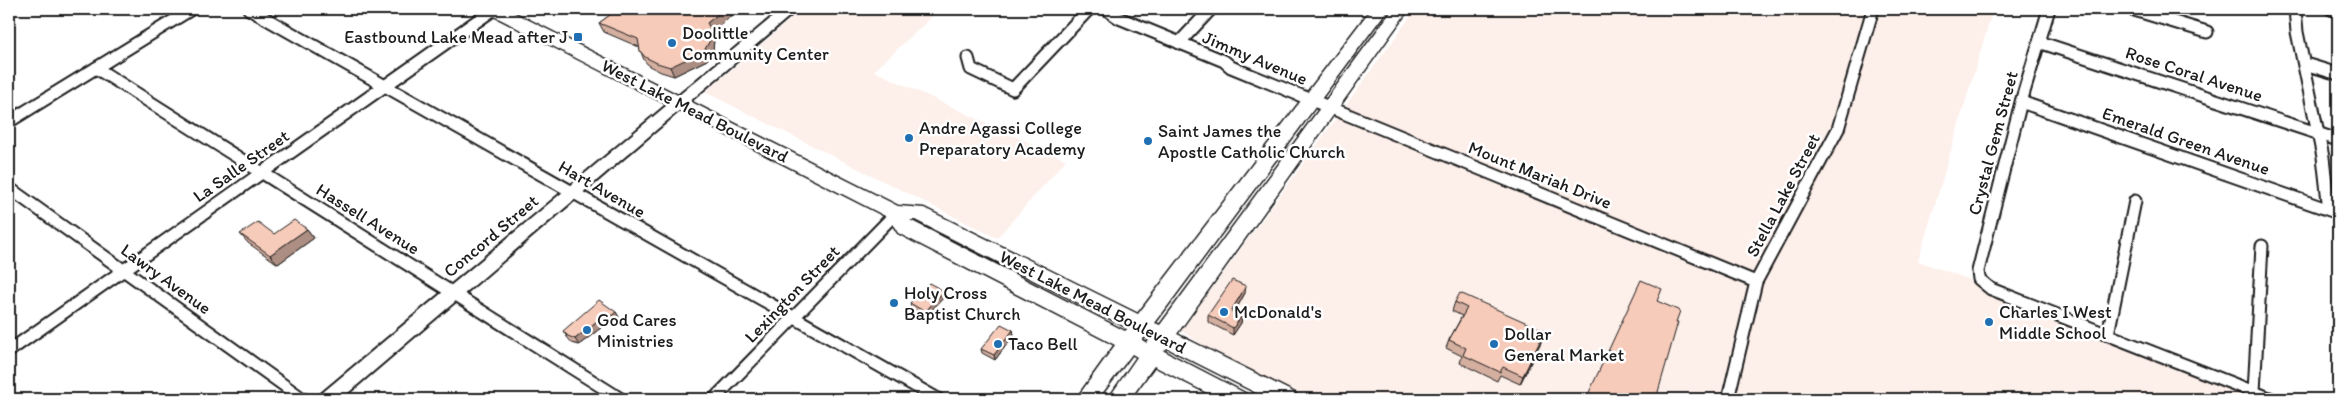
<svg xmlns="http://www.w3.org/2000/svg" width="2347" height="408" viewBox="0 0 2347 408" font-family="Itim,sans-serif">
<rect width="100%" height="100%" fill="#fff"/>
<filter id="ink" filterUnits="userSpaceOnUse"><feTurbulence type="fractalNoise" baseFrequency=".02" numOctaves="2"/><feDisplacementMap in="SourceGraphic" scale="10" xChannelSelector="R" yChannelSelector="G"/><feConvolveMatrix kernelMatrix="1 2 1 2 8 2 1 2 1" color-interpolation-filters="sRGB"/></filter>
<g filter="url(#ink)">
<path fill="#fdefea" d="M803,9H940L874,71L1066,160L997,238L705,92Z
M1416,9H1993L1918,261L1984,285L2272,399H1287L1181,331Z"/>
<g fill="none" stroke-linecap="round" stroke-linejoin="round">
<defs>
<path id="street" d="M249,9L938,399
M1106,9L1119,18L1224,61L1231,67L1756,282
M2049,9L2021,102L1978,271L1979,279L1991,289L2272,399
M2131,9L2207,32
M2295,9L2297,32L2323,157L2329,210
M2331,9L2338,11
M2039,42L2338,140
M1179,43L1211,9
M968,58L971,69L1013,89L1089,9
M2305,64L2338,74
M96,68L621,399
M2021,102L2338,213
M9,188L303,399
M2108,334L2135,201
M9,351L494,9
M2254,392L2262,246
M714,399L896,213
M1728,399L1756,282L1838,129L1873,9"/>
<path id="secondary" d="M182,9H199L197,12L9,128V115Z
M782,9H798L341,399H319L322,393Z"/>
<path id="primary" d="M486,9H507L898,206L924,208L1138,314L1371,9H1388L1155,323L1160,325L1393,9H1409L1177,334L1295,393L1298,399H1268L1167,348L1164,351L1245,393L1248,399H1219L1154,366L1130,399H1108L1137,357L1132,354L1098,399H1076L1115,345L898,233L889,218L488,13ZM910,220H915L1128,328L1125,331ZM1145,337L1150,339L1147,343L1142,340Z"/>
</defs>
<use href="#street" stroke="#1c1c1c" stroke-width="15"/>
<use href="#secondary" stroke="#1c1c1c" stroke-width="4"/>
<use href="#primary" stroke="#1c1c1c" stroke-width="3"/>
<use href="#street" stroke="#fff" stroke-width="11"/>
<use href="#secondary" fill="#fff" fill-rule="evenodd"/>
<use href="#primary" fill="#fff" fill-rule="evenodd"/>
</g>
<path fill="#d4afa0" stroke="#1c1c1c" d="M618,9H739L712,32L714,39L713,51L707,60L674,76L661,72L649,66L644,60L639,47L604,32L599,23Z
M307,229L314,238L278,264L248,243L240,234H274Z
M1245,293L1234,313L1242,316L1241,323L1233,335L1208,322V315Z
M945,296L926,316L911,308L910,303Z
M1455,302L1545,331L1542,340L1520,384L1500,375L1497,381L1460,363L1462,356L1446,348L1449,340L1462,316L1452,311Z
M616,312L620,319L612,326L607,323L579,345L572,343L567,337L563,331Z
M1013,330L1014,335L995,360L982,353L981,349Z"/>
<path fill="#ad8e82" stroke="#1c1c1c" d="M724,9H739L712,32L714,39L713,51L707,60L674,76L670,67L707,23Z
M307,229L314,238L278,264L270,255Z
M1246,286L1245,293L1231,318V311Z
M944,291L945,296L926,316L925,312Z
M616,312L620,319L612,326L608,319Z
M603,316L607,323L579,345L575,339Z
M1242,316L1241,323L1233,335V328Z
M1013,330L1014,335L995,360L994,355Z
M1545,331L1542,340L1520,384L1523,376Z"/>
<path fill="#f7cbba" stroke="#1c1c1c" d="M618,9H724L707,23L711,30L709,42L704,51L670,67L657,63L645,57L640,51L638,39L599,23Z
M294,220L307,229L270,255L240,234L258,222L274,234Z
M1232,280L1246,286L1231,311L1242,316L1233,328L1208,315Z
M1641,280L1662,289L1657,301L1680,311L1676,322H1678L1656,399H1586Z
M929,283L944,291L925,312L910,303Z
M1460,293L1545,331L1523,376L1503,367L1500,372L1463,355L1466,348L1449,340L1467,308L1455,302Z
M599,300L616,312L608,319L603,316L575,339L568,336L563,331Z
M1001,324L1013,330L994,355L981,349Z"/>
</g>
<g fill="#1f6fb2" stroke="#fff" stroke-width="2">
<rect x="573" y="32" width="10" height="10" rx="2.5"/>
<circle cx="672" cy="43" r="5"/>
<circle cx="909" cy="138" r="5"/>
<circle cx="1148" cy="141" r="5"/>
<circle cx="894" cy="303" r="5"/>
<circle cx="1224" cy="312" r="5"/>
<circle cx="1989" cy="322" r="5"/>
<circle cx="587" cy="330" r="5"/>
<circle cx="998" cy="344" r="5"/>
<circle cx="1494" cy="344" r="5"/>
</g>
<g text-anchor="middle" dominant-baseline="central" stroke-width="5" stroke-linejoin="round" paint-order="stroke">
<g font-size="18" fill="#1c1c1c" stroke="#fff" text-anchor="start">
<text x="682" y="33">Doolittle<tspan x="682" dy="21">Community Center</tspan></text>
<text x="568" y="37" text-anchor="end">Eastbound Lake Mead after J</text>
<text x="919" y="128">Andre Agassi College<tspan x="919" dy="21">Preparatory Academy</tspan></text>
<text x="1158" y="131">Saint James the<tspan x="1158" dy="21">Apostle Catholic Church</tspan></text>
<text x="904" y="293">Holy Cross<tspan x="904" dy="21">Baptist Church</tspan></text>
<text x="1234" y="312">McDonald's</text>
<text x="1999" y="312">Charles I West<tspan x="1999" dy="21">Middle School</tspan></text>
<text x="597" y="320">God Cares<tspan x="597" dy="21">Ministries</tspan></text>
<text x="1504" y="334">Dollar<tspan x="1504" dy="21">General Market</tspan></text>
<text x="1008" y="344">Taco Bell</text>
</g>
<g font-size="18" fill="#1c1c1c" stroke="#fff">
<text transform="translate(1255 58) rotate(23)">Jimmy Avenue</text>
<text transform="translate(2194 74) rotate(18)">Rose Coral Avenue</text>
<text transform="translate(695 111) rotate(27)">West Lake Mead Boulevard</text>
<text transform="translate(2186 141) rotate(19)">Emerald Green Avenue</text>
<text transform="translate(1993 143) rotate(-75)">Crystal Gem Street</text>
<text transform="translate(241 166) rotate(-35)">La Salle Street</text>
<text transform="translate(1540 175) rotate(22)">Mount Mariah Drive</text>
<text transform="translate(602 189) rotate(30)">Hart Avenue</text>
<text transform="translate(1783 195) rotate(-62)">Stella Lake Street</text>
<text transform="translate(368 219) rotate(32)">Hassell Avenue</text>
<text transform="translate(491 236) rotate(-40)">Concord Street</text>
<text transform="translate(166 279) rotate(36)">Lawry Avenue</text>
<text transform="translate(792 294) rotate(-46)">Lexington Street</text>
<text transform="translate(1093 302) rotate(27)">West Lake Mead Boulevard</text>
</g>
</g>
<rect width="2347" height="408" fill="none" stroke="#fff" stroke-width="30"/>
<rect x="15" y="15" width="2317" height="378" fill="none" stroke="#1c1c1c" stroke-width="2" filter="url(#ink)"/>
</svg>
